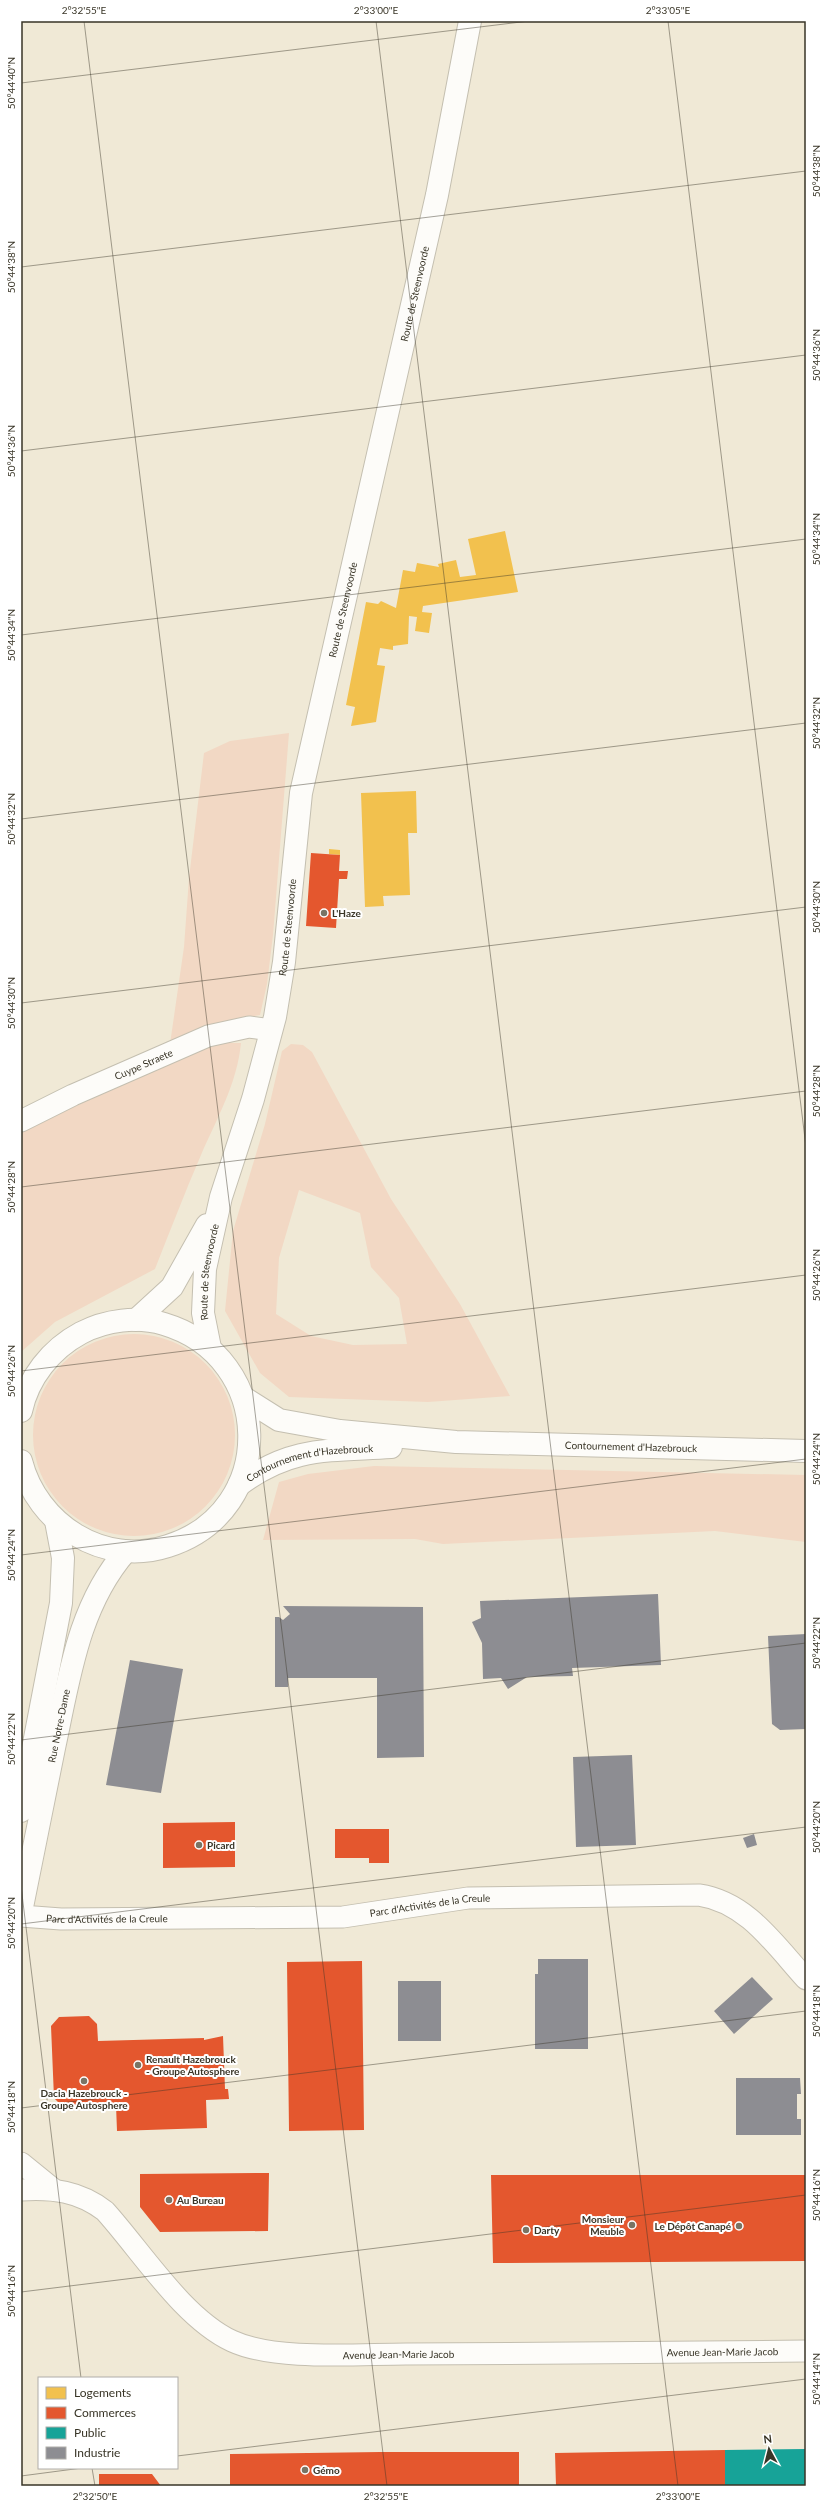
<svg xmlns="http://www.w3.org/2000/svg" width="827" height="2507" viewBox="0 0 827 2507" font-family="Lato,sans-serif">
<rect width="100%" height="100%" fill="#f0e9d6"/>
<path fill="#f2d8c4" fill-rule="evenodd" d="M289,733L273,935L267,984L260,1015L233,1020L170,1044L184,947L189,878L204,753L230,741Z
M223,1043H241C237,1084 217,1118 201,1155C185,1192 170,1231 155,1269L55,1322L21,1352V1130L211,1046Z
M291,1044L303,1045L312,1052L391,1199L460,1304L510,1396L428,1402L289,1397L260,1373L225,1311L233,1231L265,1124L282,1051ZM299,1190L360,1213L371,1267L399,1298L407,1344L353,1345L311,1336L276,1314L279,1258Z
M33 1435a101 101 0 1 1 202 0a101 101 0 1 1-202 0Z
M374,1466L806,1475V1542L715,1531L443,1544L415,1539L263,1540L279,1482L308,1474Z"/>
<path fill="#f2c14e" d="M505,531L518,592L423,606L422,612L432,613L429,633L415,631L417,617L409,616L408,644L393,646V650L380,648L377,665L385,666L376,722L351,726L355,707L346,705L366,602L378,604L381,601L396,608L403,570L415,572L417,563L439,567L438,564L456,560L460,577L476,575L468,539Z
M416,791L417,833H408L410,895L383,896L384,906L365,907L361,793Z
M329,849L340,850V855L329,854Z"/>
<path fill="#e4572e" d="M311,853L340,855L339,871H348L347,879H339L336,928L306,926Z
M235,1822V1867L163,1868V1823Z
M335,1829H389V1863H369V1858H335Z
M362,1961L364,2130L289,2131L287,1962Z
M89,2016L97,2024L98,2041L204,2038V2040L223,2036L225,2089H228L229,2099L206,2100L207,2128L117,2131L116,2105L63,2107L54,2098L51,2026L59,2017Z
M269,2173L268,2231L160,2232L140,2207V2174Z
M491,2175H806V2261L493,2263Z
M725,2450V2486H556L555,2453Z
M380,2452H519V2486H230V2454Z
M99,2474H152L161,2486H99Z"/>
<path fill="#17a398" d="M806,2449V2486H725V2450Z"/>
<path fill="#8d8d92" d="M658,1594L661,1665L572,1668L573,1676L527,1677L508,1689L501,1678L483,1679L482,1643L472,1622L481,1618L480,1601Z
M283,1606L423,1607L424,1757L377,1758V1678H288V1687H275V1617H279L283,1620L290,1614Z
M806,1634V1729L780,1730L772,1724L768,1636Z
M130,1660L183,1669L161,1793L106,1785Z
M632,1755L636,1845L576,1847L573,1757Z
M754,1834L757,1845L747,1848L743,1838Z
M538,1959H588V2049H535V1974H538Z
M752,1977L773,1999L734,2034L714,2011Z
M398,1981H441V2041H398Z
M736,2078H800L801,2094H797V2119H801V2135H736Z"/>
<g fill="none" stroke-linecap="round" stroke-linejoin="round">
<defs>
<g id="street">
<path id="s1" d="M21,1121L73,1095L208,1036L249,1027L271,1030"/>
<path id="s2" d="M21,1916L61,1919L343,1917L468,1898L699,1895C747,1902 775,1945 806,1979"/>
<path d="M21,2163L53,2189"/>
<path id="s3" d="M21,2190C53,2188 79,2191 105,2211C142,2252 183,2318 232,2341C275,2361 357,2354 406,2354C539,2354 673,2352 806,2351"/>
</g>
<g id="secondary">
<path d="M21,1811L61,1603L63,1558L56,1521"/>
<path id="s4" d="M21,1912C32,1857 43,1803 54,1748C69,1679 78,1606 126,1551"/>
</g>
<g id="primary">
<path d="M136,1320L172,1287L207,1225"/>
<path id="s5" d="M210,1348L203,1313L205,1269L221,1197L253,1099L275,1017L284,962L301,793L437,195L470,21"/>
</g>
<g id="highway">
<path id="s6" d="M244,1398L279,1420L340,1431L456,1442L806,1451"/>
<path d="M21,1411C28,1378 51,1349 81,1333C106,1320 137,1316 164,1324C275,1357 279,1511 168,1546C103,1567 37,1524 21,1461"/>
<path id="s7" d="M239,1485C291,1446 329,1451 391,1447"/>
</g>
</defs>
<use href="#street" stroke="#c4bfb0" stroke-width="23"/>
<use href="#secondary" stroke="#c4bfb0" stroke-width="24"/>
<use href="#primary" stroke="#c4bfb0" stroke-width="24"/>
<use href="#highway" stroke="#c4bfb0" stroke-width="24"/>
<use href="#street" stroke="#fdfcf9" stroke-width="21"/>
<use href="#secondary" stroke="#fdfcf9" stroke-width="22"/>
<use href="#primary" stroke="#fdfcf9" stroke-width="22"/>
<use href="#highway" stroke="#fdfcf9" stroke-width="22"/>
</g>
<path fill="none" stroke="#393527" stroke-width="1" stroke-opacity="0.45" d="M84,21L387,2486M376,21L678,2486M668,21L806,1147M21,83L529,21M21,267L806,171M21,451L806,355M21,635L806,539M21,819L806,723M21,1003L806,907M21,1187L806,1091M21,1371L806,1275M21,1555L806,1459M21,1740L806,1643M21,1886L81,2378M21,1924L806,1827M21,2108L806,2011M21,2292L806,2195M177,2456L806,2379M92,2468L95,2486M21,2476L82,2468"/>
<g fill="#797464" stroke="#fff" stroke-width="1.5">
<circle cx="324" cy="913" r="4"/>
<circle cx="199" cy="1845" r="4"/>
<circle cx="138" cy="2065" r="4"/>
<circle cx="84" cy="2081" r="4"/>
<circle cx="169" cy="2200" r="4"/>
<circle cx="632" cy="2225" r="4"/>
<circle cx="739" cy="2226" r="4"/>
<circle cx="526" cy="2230" r="4"/>
<circle cx="305" cy="2470" r="4"/>
</g>
<g text-anchor="middle" dominant-baseline="central" stroke-width="4" stroke-linejoin="round" paint-order="stroke">
<g font-size="10" fill="#393527" stroke="#fff">
<text stroke="none"><textPath href="#s5" startOffset="1079">Route de Steenvoorde</textPath></text>
<text stroke="none"><textPath href="#s5" startOffset="755">Route de Steenvoorde</textPath></text>
<text stroke="none"><textPath href="#s5" startOffset="432">Route de Steenvoorde</textPath></text>
<text stroke="none"><textPath href="#s1" startOffset="135">Cuype Straete</textPath></text>
<text stroke="none"><textPath href="#s5" startOffset="77">Route de Steenvoorde</textPath></text>
<text stroke="none"><textPath href="#s6" startOffset="395">Contournement d'Hazebrouck</textPath></text>
<text stroke="none"><textPath href="#s7" startOffset="76">Contournement d'Hazebrouck</textPath></text>
<text stroke="none"><textPath href="#s4" startOffset="190">Rue Notre-Dame</textPath></text>
<text stroke="none"><textPath href="#s2" startOffset="410">Parc d'Activités de la Creule</textPath></text>
<text stroke="none"><textPath href="#s2" startOffset="86">Parc d'Activités de la Creule</textPath></text>
<text stroke="none"><textPath href="#s3" startOffset="764">Avenue Jean-Marie Jacob</textPath></text>
<text stroke="none"><textPath href="#s3" startOffset="440">Avenue Jean-Marie Jacob</textPath></text>
</g>
<g font-size="10" font-weight="bold" fill="#393527" stroke="#fff" text-anchor="start">
<text x="332" y="913">L'Haze</text>
<text x="207" y="1845">Picard</text>
<text x="146" y="2059">Renault Hazebrouck<tspan x="146" dy="12">- Groupe Autosphere</tspan></text>
<text x="84" y="2093" text-anchor="middle">Dacia Hazebrouck -<tspan x="84" dy="12">Groupe Autosphere</tspan></text>
<text x="177" y="2200">Au Bureau</text>
<text x="624" y="2219" text-anchor="end">Monsieur<tspan x="624" dy="12">Meuble</tspan></text>
<text x="731" y="2226" text-anchor="end">Le Dépôt Canapé</text>
<text x="534" y="2230">Darty</text>
<text x="313" y="2470">Gémo</text>
</g>
</g>
<rect width="827" height="2507" fill="none" stroke="#ffffff" stroke-width="44"/>
<rect x="38" y="2377" width="140" height="92" fill="#ffffff" stroke="#b0aea9"/>
<rect x="46" y="2387" width="20" height="12" fill="#f2c14e" stroke="#b0aea9"/>
<text x="74" y="2397" font-size="12" fill="#393527">Logements</text>
<rect x="46" y="2407" width="20" height="12" fill="#e4572e" stroke="#b0aea9"/>
<text x="74" y="2417" font-size="12" fill="#393527">Commerces</text>
<rect x="46" y="2427" width="20" height="12" fill="#17a398" stroke="#b0aea9"/>
<text x="74" y="2437" font-size="12" fill="#393527">Public</text>
<rect x="46" y="2447" width="20" height="12" fill="#8d8d92" stroke="#b0aea9"/>
<text x="74" y="2457" font-size="12" fill="#393527">Industrie</text>
<g transform="translate(769 2449) rotate(353)" stroke="#ffffff" stroke-width="3" paint-order="stroke">
<path d="M0-3L7 15L0 10L-7 15Z" fill="#393527"/>
<text y="-6" font-size="11" font-weight="bold" text-anchor="middle" fill="#393527">N</text>
</g>
<rect x="22" y="22" width="783" height="2463" fill="none" stroke="#393527" stroke-width="1.5"/>
<g font-size="10" text-anchor="middle" fill="#393527">
<text x="84" y="14">2°32'55"E</text>
<text x="376" y="14">2°33'00"E</text>
<text x="668" y="14">2°33'05"E</text>
<text transform="translate(11 83) rotate(-90)" y="4">50°44'40"N</text>
<text transform="translate(816 171) rotate(-90)" y="4">50°44'38"N</text>
<text transform="translate(11 267) rotate(-90)" y="4">50°44'38"N</text>
<text transform="translate(816 355) rotate(-90)" y="4">50°44'36"N</text>
<text transform="translate(11 451) rotate(-90)" y="4">50°44'36"N</text>
<text transform="translate(816 539) rotate(-90)" y="4">50°44'34"N</text>
<text transform="translate(11 635) rotate(-90)" y="4">50°44'34"N</text>
<text transform="translate(816 723) rotate(-90)" y="4">50°44'32"N</text>
<text transform="translate(11 819) rotate(-90)" y="4">50°44'32"N</text>
<text transform="translate(816 907) rotate(-90)" y="4">50°44'30"N</text>
<text transform="translate(11 1003) rotate(-90)" y="4">50°44'30"N</text>
<text transform="translate(816 1091) rotate(-90)" y="4">50°44'28"N</text>
<text transform="translate(11 1187) rotate(-90)" y="4">50°44'28"N</text>
<text transform="translate(816 1275) rotate(-90)" y="4">50°44'26"N</text>
<text transform="translate(11 1371) rotate(-90)" y="4">50°44'26"N</text>
<text transform="translate(816 1459) rotate(-90)" y="4">50°44'24"N</text>
<text transform="translate(11 1555) rotate(-90)" y="4">50°44'24"N</text>
<text transform="translate(816 1643) rotate(-90)" y="4">50°44'22"N</text>
<text transform="translate(11 1739) rotate(-90)" y="4">50°44'22"N</text>
<text transform="translate(816 1827) rotate(-90)" y="4">50°44'20"N</text>
<text transform="translate(11 1923) rotate(-90)" y="4">50°44'20"N</text>
<text transform="translate(816 2011) rotate(-90)" y="4">50°44'18"N</text>
<text transform="translate(11 2107) rotate(-90)" y="4">50°44'18"N</text>
<text transform="translate(816 2195) rotate(-90)" y="4">50°44'16"N</text>
<text transform="translate(11 2291) rotate(-90)" y="4">50°44'16"N</text>
<text transform="translate(816 2379) rotate(-90)" y="4">50°44'14"N</text>
<text x="95" y="2500">2°32'50"E</text>
<text x="386" y="2500">2°32'55"E</text>
<text x="678" y="2500">2°33'00"E</text>
</g>
</svg>
